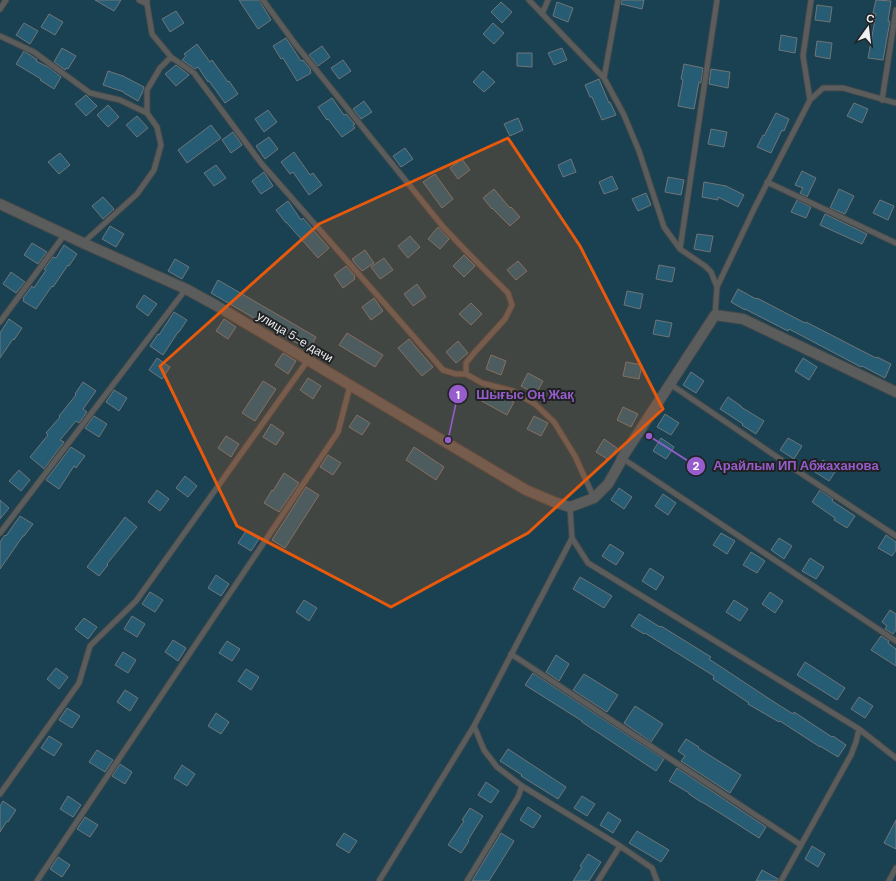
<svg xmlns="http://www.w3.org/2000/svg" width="896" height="881" viewBox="0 0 896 881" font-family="'DM Sans',sans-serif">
<rect width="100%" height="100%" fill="#282b2c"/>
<path fill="#1a4152" d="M0,0H896V881H0Z"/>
<path fill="#275d74" stroke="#717476" d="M95,0H121L114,11Z
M239,0H259L271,20L258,29Z
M622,0H644L642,9L621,4Z
M876,0L891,1L888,21H890L883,60L868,58L876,14L873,13Z
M501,2L512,12L502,23L491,12Z
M557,2L573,8L568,22L553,16Z
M817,5L832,7L830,22L815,20Z
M176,11L184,23L170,32L162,19Z
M49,14L63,22L55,35L41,27Z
M24,23L38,31L30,44L16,35Z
M493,23L504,33L494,44L483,34Z
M781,35L797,38L795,53L779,50Z
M286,38L301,61L303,60L311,70L310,71L311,73L297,81L283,58L281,59L273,46Z
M817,41L832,43L830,59L815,56Z
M197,44L210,62L212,60L228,82L229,81L238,94L225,103L209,81L208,82L198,67L195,69L182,60L186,56L184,54Z
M322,46L330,57L318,66L309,55Z
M62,48L76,56L68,69L66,68L65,70L54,62Z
M562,48L567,60L554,65L548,53Z
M24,51L36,59H37L36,61L50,68L61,77L54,89L40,80L41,79L16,64Z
M517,53H532V67L517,66Z
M343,60L351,71L339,79L331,68Z
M684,64L703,68L701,83L699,82L694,109L678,106L683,80L681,79Z
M176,65L189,75L176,86L165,74Z
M711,69L730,72L728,88L709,84Z
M108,71L123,76L144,87L143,91L138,101L124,93V92L103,85Z
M483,71L495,82L484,92L473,82Z
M599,79L609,103L610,102L616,115L602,120L592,97H590L585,85Z
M86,95L97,106L86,116L75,104Z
M332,98L344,115L346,114L355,124L353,125L355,128L342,137L328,119L327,120L318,107Z
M364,101L372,112L361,119L353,109Z
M854,103L868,109L862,123L847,116Z
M108,105L119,117L108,127L97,115Z
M268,110L277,122L264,132L255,119Z
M776,113L789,119L784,131L782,130L771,153L757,147L763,135L764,136Z
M137,116L148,128L137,137L126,125Z
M518,118L523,130L510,136L504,124Z
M211,125L221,138L187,163L178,150Z
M711,129L727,132L724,147L708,144Z
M233,132L242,145L231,153L222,140Z
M269,137L278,149L265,159L256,146Z
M405,148L413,159L401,167L393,156Z
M294,152L310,175L313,173L322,185L309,195L293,172L290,174L281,162Z
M60,153L70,165L59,174L48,162Z
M462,159L470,170L458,179L450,168Z
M571,159L576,172L563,177L558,165Z
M216,165L226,178L214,186L204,173Z
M802,171L816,178L807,197L800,193L803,188L795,185Z
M264,172L273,186L261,194L252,181Z
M435,174L453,199L442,208L423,182Z
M612,176L618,189L604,194L599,182Z
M668,177L684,180L681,195L665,192Z
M704,182L726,186L744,195L738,207L718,197V200L702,197Z
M494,189L510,208L511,207L520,217L510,226L492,208V209L483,198Z
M839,189L854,196L845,214L830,208Z
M646,193L651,205L638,211L632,199Z
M103,197L114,209L103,219L92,206Z
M797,200L811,207L806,218L791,212Z
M880,200L894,206L888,220L873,213Z
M288,201L301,220L303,218L329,248L318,258L286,222V223L276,210Z
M825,214L867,234L862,244L820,225Z
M110,226L124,234L116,247L102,239Z
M438,227L449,239L440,249L428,239Z
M697,234L713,236L710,252L694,249Z
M410,236L420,247L408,258L398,246Z
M32,243L47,252L38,264L24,255Z
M64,245L77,254L69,266L68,265L53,287L52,286L36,309L23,301L24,299L23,298L32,286L34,288L46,270L44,269L53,257L56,258Z
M365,250L374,263L362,271L353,261H354L352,259Z
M464,255L475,266L464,277L453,266Z
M384,258L393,270L380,279L371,267Z
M175,259L189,267L182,279L168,271Z
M518,261L527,271L516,280L507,270Z
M659,265L675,268L672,282L656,279Z
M346,266L355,276L354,277L355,279L343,288L334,275Z
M11,272L25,282L16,293L3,284Z
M218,280L316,337L309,350L211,293Z
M417,284L426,297L413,306L404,294Z
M738,289L756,299L757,298L805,323L806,322L876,358L877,357L891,364L885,378L862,366L861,367L789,329L788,331L745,309V310L731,302Z
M627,291L643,294L640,309L624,305Z
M144,295L157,304L148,316L136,307Z
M374,298L383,311L371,320L362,307Z
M471,303L482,314L471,325L459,314Z
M174,312L187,320L179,332H178L163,355L150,346L158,334L159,335Z
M9,319L22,328L14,340L13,339L0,358V333Z
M224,319L236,327L228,339L216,331Z
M656,320L672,323L669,337L653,334Z
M347,333L383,355L375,367L339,345Z
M409,339L433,367L422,376L398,348Z
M458,341L468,353L456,363L446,352Z
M283,353L296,361L288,374L275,365Z
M491,355L506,361L501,375L486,369Z
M157,358L170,367L162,379L149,370Z
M803,358L817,367L809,380L795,371Z
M626,362L642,365L639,379L623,376Z
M691,372L704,381L696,393L683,385Z
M528,373L543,381L536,394L521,386Z
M308,378L321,386L313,399L300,390Z
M263,381L276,389L255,421L242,413Z
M83,382L96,391L83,409L87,412L79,423L76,421L60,440L64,442L44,469L30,457L48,435L46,433L60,417L59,416L76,395L75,394Z
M484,388L489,389L514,402L507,415L478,399Z
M114,390L127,398L119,411L106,402Z
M728,397L741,406V407L764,421L756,434L742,425L743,424L720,409Z
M623,407L638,414L631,427L617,420Z
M665,414L679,423L671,435L657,427Z
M357,415L370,423L362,435L349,427Z
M94,416L107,424L99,437L85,428Z
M534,416L548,423L541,436L527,429Z
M271,424L284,433L276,445L263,437Z
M226,436L239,444L231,457L218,448Z
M661,438L674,447L666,459L653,451Z
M788,438L802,446L794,459L780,450Z
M604,439L617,448L609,460L596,452Z
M71,447L85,456L76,468L74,466L59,489L46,480Z
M414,447L444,467L436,480L406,460Z
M328,455L341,463L333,475L320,467Z
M823,460L837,469L829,481L815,472Z
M19,470L30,480L21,491L9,481Z
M284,473L299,483L279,512L264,503L272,490L273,491Z
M185,476L197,486L188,497L176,488Z
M306,487L319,495L285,548L272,540Z
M619,488L632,497L624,509L611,500Z
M157,490L169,499L160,511L148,502Z
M820,490L833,499L832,501L855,516L847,528L834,520L835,518L812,502Z
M663,494L676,503L668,515L655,506Z
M0,500L9,508L0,519Z
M20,516L33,524L24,536H23L0,569V542L5,535L6,536Z
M125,517L137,527L107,564L108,565L99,576L87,567Z
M246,531L259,539L251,551L238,543Z
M721,533L735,541L727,554L713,545Z
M886,535L896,542V550L892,556L878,548Z
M779,538L792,546L784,559L771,550Z
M610,544L624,553L616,565L602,556Z
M751,552L765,561L757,573L743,565Z
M810,558L824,567L816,579L802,571Z
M650,568L664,577L656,590L642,581Z
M216,575L229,584L221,596L208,588Z
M580,577L612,596L604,608L573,589Z
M150,592L163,600L155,612L142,604Z
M770,592L783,601L775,613L762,604Z
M304,600L317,608L309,621L296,612Z
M734,600L748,609L740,621L726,612Z
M890,610L896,614V630L893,634L885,629L887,626L882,622Z
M639,614L660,627L661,626L711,657L709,659L774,702L793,714L794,712L832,737L833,736L846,745L838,757L820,746V747L780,721L779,722L748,704L749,703L713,679L714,676L645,633L644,634L631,626Z
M132,616L145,624L137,637L124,629Z
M84,618L97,627L88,639L75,629Z
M881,636L889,641L888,643L896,649V666L871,650Z
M173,640L186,648L178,661L165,652Z
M227,641L240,649L232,661L219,653Z
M123,652L136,660L128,673L115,665Z
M556,655L569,664L559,681L546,672Z
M805,662L845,688L837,700L797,675Z
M56,668L68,677L59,689L47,679Z
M246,669L259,677L251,690L238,681Z
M533,673L664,759L656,771L582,722V721L525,685Z
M584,674L618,695L607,712L573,690Z
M125,690L138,698L130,711L117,702Z
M859,697L873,706L865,718L851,709Z
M635,706L663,724L651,742L624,723Z
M67,708L80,716L72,728L59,720Z
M216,713L229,722L221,734L208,726Z
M49,736L62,744L54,756L41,748Z
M686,739L699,747L698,748L741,775L730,793L681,761L685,756L678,751Z
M508,749L566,787L558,799L521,776L522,775L500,761Z
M97,750L113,760L105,772L89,762Z
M120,764L132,772L125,784L112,776Z
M182,765L195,774L187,786L174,778Z
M677,768L766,827L759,838L723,815L702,802H701L689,794V793L669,781Z
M486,782L499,791L491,803L478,795Z
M68,796L81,805L73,817L60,809Z
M582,796L595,804L587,816L574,808Z
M3,801L16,810L8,822L7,821L0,832V806Z
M528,807L541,816L533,828L520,820Z
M470,808L483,816L468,840L469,841L461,853L448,845L464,821L462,820Z
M608,812L621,820L613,833L600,825Z
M85,817L98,825L90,837L77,829Z
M896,820V849L884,843Z
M637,831L669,850L661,862L629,843Z
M344,833L357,841L349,853L336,845Z
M501,833L514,841L489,881H472Z
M812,846L825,854L818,867L805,859Z
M588,854L601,862L589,881H573L582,867L580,866Z
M58,857L70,865L62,877L50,869Z
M762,870L778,879L777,881H756Z"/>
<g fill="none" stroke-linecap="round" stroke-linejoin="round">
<defs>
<path id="lane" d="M139,0L147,4
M147,0V4L152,34L171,57L194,73L261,163L443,370L456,374H466
M263,0L296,45L444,228L467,252L508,293L512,305L505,319L474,353L466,363V374L482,383L513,391L535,404L554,422L575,456L594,498
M529,0L604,78L624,115L639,151L664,227L680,249L705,266L711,272L717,287
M0,9L6,0
M542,14L548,0
M0,36L34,52L90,93L120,100L147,113V90L160,68L171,57
M604,78L618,0
M810,100L803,56L811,0
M882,100L896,10
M767,182L896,243
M83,243L137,194L154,170L161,145L157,127L147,113
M680,249L717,0
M715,315L717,287L755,207L810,100L823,88H843L896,103
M0,322L65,234
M670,384L805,476L896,536
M622,458L896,641
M570,507L572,538
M0,533L186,289
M511,654L801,845
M474,726L484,750L497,767L522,786L620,846L652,868L657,881
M0,794L79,683L90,646L136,601L308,360
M37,881L338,432L350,386
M379,881L474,726L572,538L588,563L859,729L896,758
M467,881L518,797L522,786
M598,881L620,846
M781,881L851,755L856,742L859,729
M889,881L896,868"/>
<path id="street" d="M0,204L83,243L186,289L217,306L526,490L554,502L570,507L594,498L608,484L620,463L622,458L670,384L715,315L743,319L896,392"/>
</defs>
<use href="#lane" stroke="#444748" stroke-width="7"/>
<use href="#street" stroke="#444748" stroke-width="12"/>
<use href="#lane" stroke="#5b5d5d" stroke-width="5"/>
<use href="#street" stroke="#5b5d5d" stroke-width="10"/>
</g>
<path fill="#e8590c" fill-opacity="0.2" stroke="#e8590c" stroke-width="3" stroke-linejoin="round" d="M508,138L580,246L663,409L528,533L391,607L237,526L160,366L319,224Z"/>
<g text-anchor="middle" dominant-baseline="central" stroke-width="4" stroke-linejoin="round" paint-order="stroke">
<g font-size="12" fill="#eef0f1" stroke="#1f2122">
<text transform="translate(295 337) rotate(31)">улица 5-е дачи</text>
</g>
</g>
<path fill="none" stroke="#985dcc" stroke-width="1.5" d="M448 440L458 394M649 436L696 466"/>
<g fill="#985dcc" stroke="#1f2122" stroke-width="1.5">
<circle cx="448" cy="440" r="4"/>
<circle cx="649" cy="436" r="4"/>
<circle cx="458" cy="394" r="10"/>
<circle cx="696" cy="466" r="10"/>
</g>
<g font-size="12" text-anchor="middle" font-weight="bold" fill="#fff">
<text x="458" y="399">1</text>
<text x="696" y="470">2</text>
</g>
<g font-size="13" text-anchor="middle" font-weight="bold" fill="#985dcc" stroke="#1f2122" stroke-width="4" stroke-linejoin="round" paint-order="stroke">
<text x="525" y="399">Шығыс Оң Жақ</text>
<text x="796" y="470">Арайлым ИП Абжаханова</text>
</g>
<g transform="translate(868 28) rotate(14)" stroke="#1f2122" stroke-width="3" paint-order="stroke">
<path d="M0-3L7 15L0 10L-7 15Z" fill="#eef0f1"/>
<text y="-6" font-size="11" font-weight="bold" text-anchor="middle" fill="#eef0f1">С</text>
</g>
</svg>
